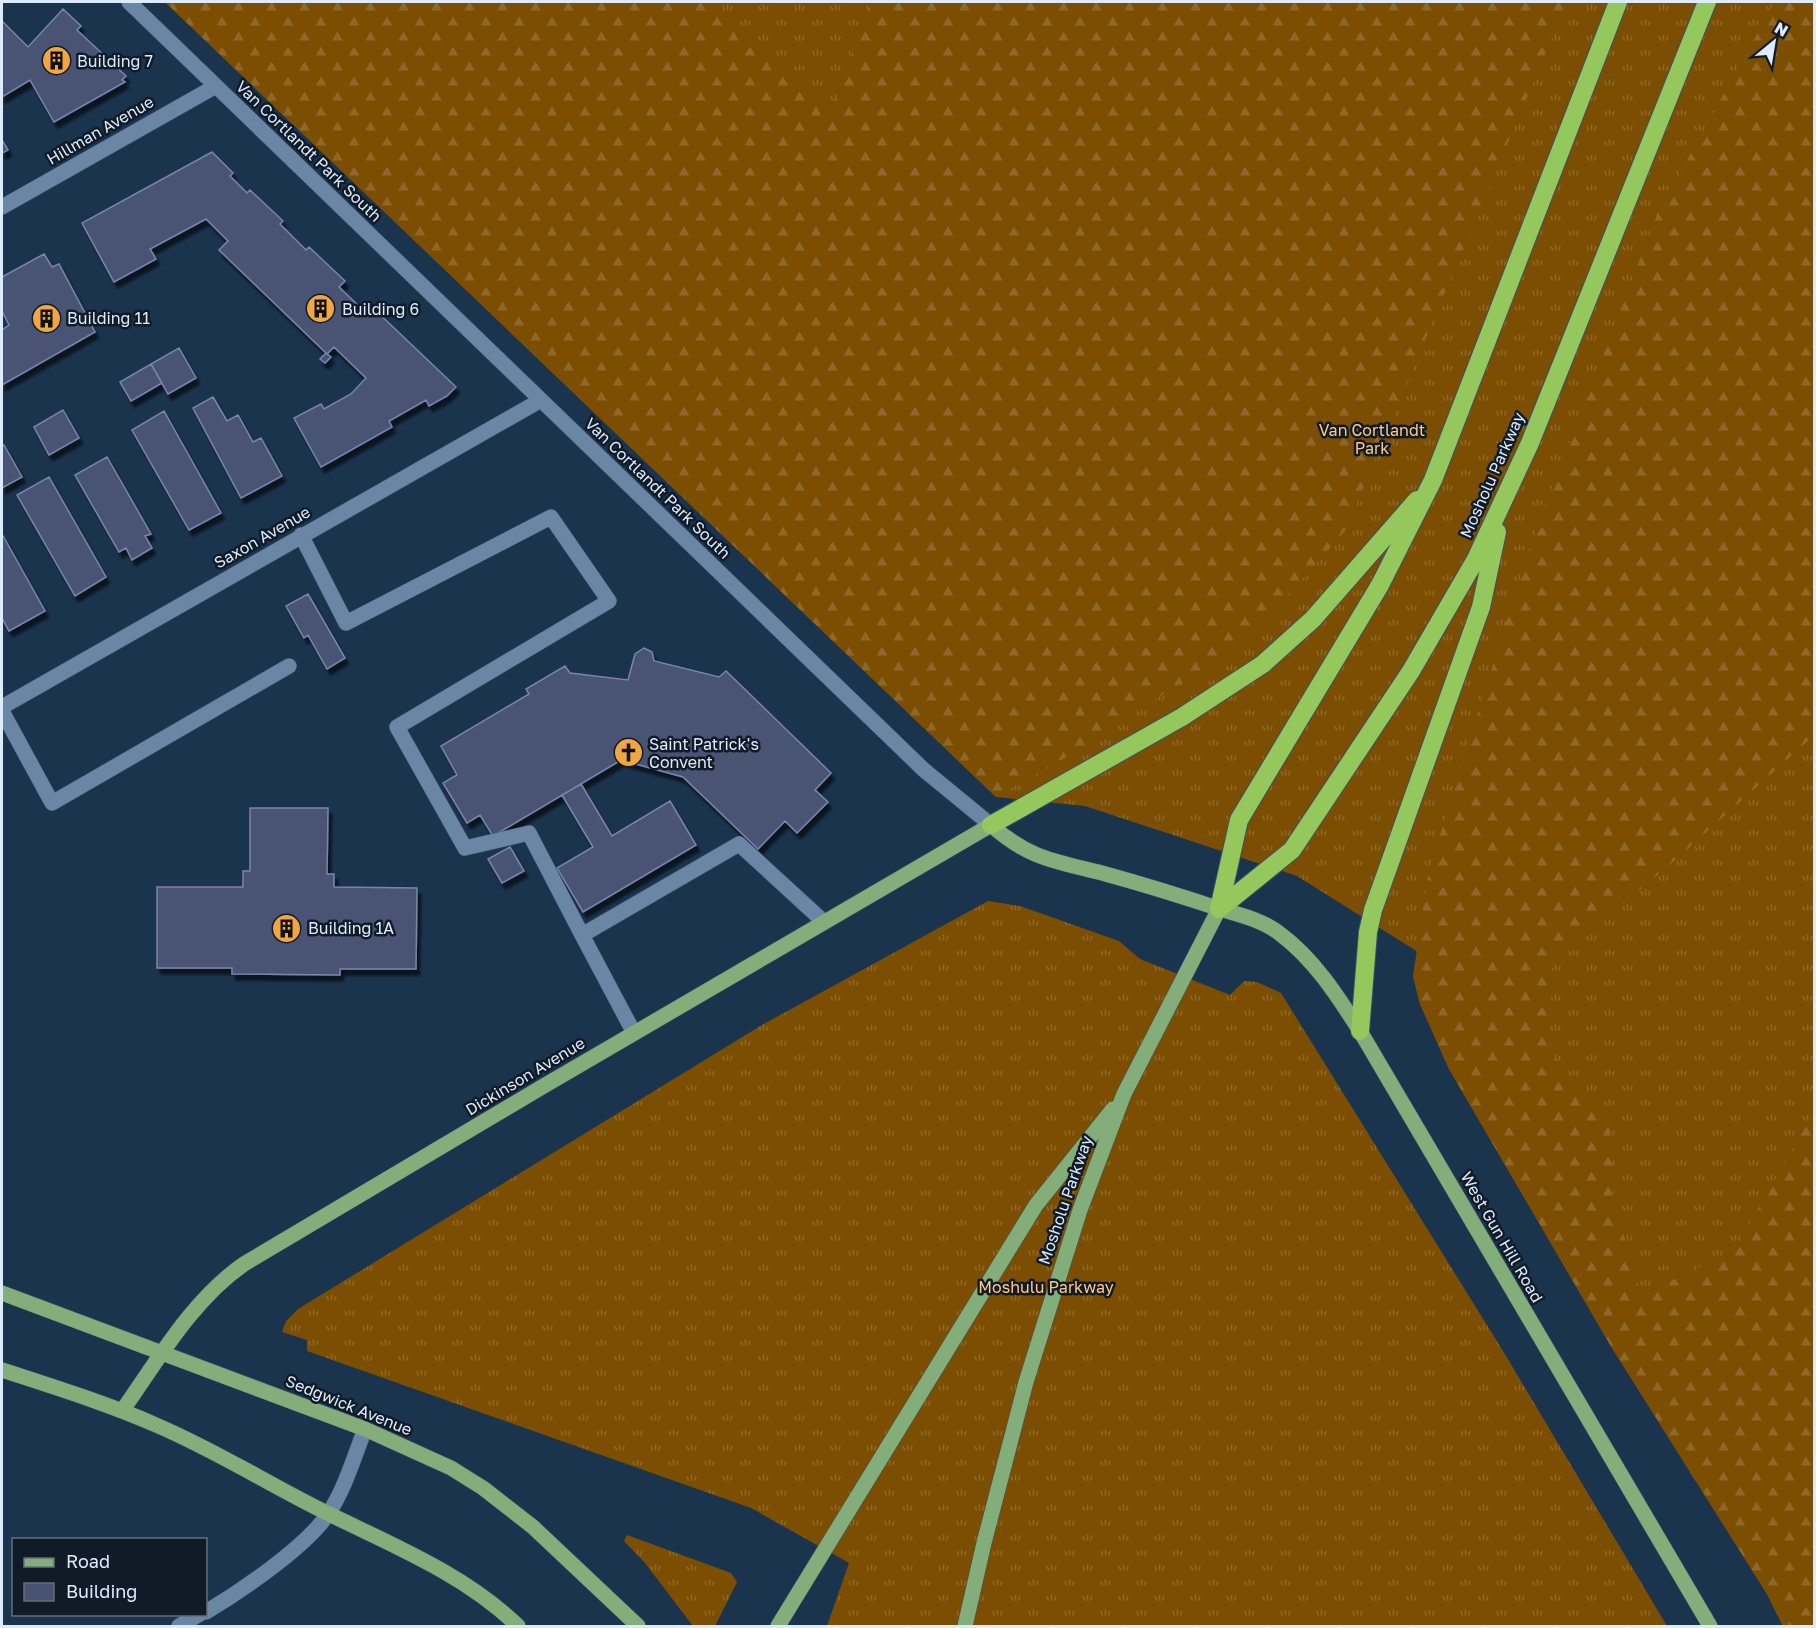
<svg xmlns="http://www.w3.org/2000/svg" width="1816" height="1628" viewBox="0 0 1816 1628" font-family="'Golos Text',sans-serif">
<defs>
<pattern id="grass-tufts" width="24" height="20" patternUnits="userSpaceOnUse" patternTransform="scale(1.5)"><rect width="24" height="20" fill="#7c4e02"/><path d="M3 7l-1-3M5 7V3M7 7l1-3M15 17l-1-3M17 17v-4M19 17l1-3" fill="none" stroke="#8e6828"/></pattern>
<pattern id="forest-firs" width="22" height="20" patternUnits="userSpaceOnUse" patternTransform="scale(1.5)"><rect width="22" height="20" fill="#7c4e02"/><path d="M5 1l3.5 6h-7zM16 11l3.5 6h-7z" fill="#8e6828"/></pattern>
<filter id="shadow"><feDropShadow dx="3.5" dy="6" stdDeviation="1.5" flood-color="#0009"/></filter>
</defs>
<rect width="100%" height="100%" fill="#1b344e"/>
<path fill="url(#grass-tufts)" d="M165,2H1814V1626H1783L1767,1594L1612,1348L1449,1069L1420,1004L1413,976L1418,952L1297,876L1085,806L996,797Z
M988,901L1020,906L1119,941L1140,959L1230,995L1244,981L1257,982L1281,993L1503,1351L1667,1626H827L849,1563L751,1508L307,1351V1340L282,1332L286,1321L298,1309L762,1025Z
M627,1535L731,1573L737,1582L715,1626H693L645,1563L624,1541Z"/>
<path fill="url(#forest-firs)" d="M165,2H706L831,110L871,2H1567L1345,531L1248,640L1058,762L996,797Z
M1775,2H1814V728L1809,740L1674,861L1552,964L1550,1051L1609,1122L1614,1202L1641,1295L1734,1251L1814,1112V1626H1783L1767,1594L1612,1348L1449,1069L1420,1004L1413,976L1429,870L1531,543L1658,212Z"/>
<path fill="#485273" stroke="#7985a9" stroke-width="1.5" filter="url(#shadow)" d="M63,9L81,26L77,30L126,76L122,80L125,82L54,122L30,80L2,97V21L28,47Z
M2,140L8,150L2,153Z
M212,152L233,173L230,176L247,193L250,190L283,221L280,224L306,250L309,247L345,281L339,287L365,312L371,306L456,387L447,396L429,406L426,400L389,421L392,427L321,467L294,418L321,404L324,409L351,394L366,378L334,347L327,354L331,357L325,363L320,359L326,353L219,250L228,241L206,219L150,249L156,259L114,282L82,223Z
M44,254L52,267L59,264L95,332L2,385V330L9,325L2,311V277Z
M179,348L196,378L168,394L151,364Z
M151,364L162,383L131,401L120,382Z
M213,397L227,421L238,415L253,442L261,438L282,476L241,498L193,408Z
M63,410L79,438L49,455L34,427Z
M164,411L221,513L189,530L132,430Z
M4,445L22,477L2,488V446Z
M107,457L151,534L145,536L152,548L132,560L126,548L119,552L75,475Z
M49,477L106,577L75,596L17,495Z
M2,534L45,611L9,631L2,618Z
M308,594L345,658L327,669L308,635L304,638L286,606Z
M644,648L652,652L654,661L719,677L726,671L831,773L815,790L828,802L797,833L785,821L758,849L683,777L621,760L493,836L480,815L467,823L443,783L457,775L441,746L529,694L526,689L565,666L570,673L628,680L635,654Z
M581,784L612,836L670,801L696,845L583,912L557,868L593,847L562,795Z
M250,808H328L327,874H334V887L417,888L416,969H340V975L232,974V968H157V887H243V871H250Z
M510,847L524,871L502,883L488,859Z"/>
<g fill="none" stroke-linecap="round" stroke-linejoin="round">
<defs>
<path id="minor" d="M129,2L924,770L991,825
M2,207L216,86
M301,535L346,623L551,517L609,601L397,727L465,848L529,833L582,935
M2,707L541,400
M2,711L52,803L289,666
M634,1033L582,935L739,844L824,922
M206,1612C241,1591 306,1547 328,1514C345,1489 354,1457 365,1429
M179,1626L200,1614"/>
<path id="major" d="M2,1293L365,1429L451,1468L483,1488L533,1527L638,1626
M2,1370C54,1387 106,1403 156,1425C215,1450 270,1485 327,1513C394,1546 464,1574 518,1626
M122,1411C158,1360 192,1300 244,1264L542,1087L991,825C1029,859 1055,861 1102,873C1142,884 1181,896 1220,909C1240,915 1262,920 1279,933C1314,959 1337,995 1360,1031L1710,1626
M778,1626L1036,1205L1113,1109
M965,1626L984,1543L1026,1382L1080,1210L1124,1094L1219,909"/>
<path id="highway" d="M991,825L1182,717L1263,664L1313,619L1417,500
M1219,909L1292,850L1411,671L1476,559L1530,443L1707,2
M1219,909L1239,820L1380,585L1433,480L1618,2
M1360,1031L1368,932L1373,910L1481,607L1497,532"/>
</defs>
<use href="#minor" stroke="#3c5168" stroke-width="16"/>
<use href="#major" stroke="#3c5168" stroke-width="16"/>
<use href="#highway" stroke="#3c5168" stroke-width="20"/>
<use href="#minor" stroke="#6a86a4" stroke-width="15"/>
<use href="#major" stroke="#83ae79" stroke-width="15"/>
<use href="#highway" stroke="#94c85d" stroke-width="18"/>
</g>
<defs>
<symbol id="building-disc" viewBox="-11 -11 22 22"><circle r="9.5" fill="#f1a63f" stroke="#111b27"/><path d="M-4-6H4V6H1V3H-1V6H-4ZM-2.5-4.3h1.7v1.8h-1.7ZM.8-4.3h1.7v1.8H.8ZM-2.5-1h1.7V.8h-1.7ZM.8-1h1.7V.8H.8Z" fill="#111"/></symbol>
<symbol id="church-disc" viewBox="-11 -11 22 22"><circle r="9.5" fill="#f1a63f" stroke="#111b27"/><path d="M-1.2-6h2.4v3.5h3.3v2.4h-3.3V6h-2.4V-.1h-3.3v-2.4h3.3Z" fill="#111"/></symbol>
</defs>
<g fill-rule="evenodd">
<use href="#building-disc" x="40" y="44" width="33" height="33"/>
<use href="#building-disc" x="304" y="292" width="33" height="33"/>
<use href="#building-disc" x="30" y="302" width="33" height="33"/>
<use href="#church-disc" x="612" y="736" width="33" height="33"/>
<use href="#building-disc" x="270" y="912" width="33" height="33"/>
</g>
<g text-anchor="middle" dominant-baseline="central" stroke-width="5" stroke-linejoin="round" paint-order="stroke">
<g font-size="16" fill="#ddecfd" stroke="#111b27" text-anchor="start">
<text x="77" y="61">Building 7</text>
<text x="342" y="309">Building 6</text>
<text x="67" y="318">Building 11</text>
<text x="649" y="744">Saint Patrick's<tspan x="649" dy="18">Convent</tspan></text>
<text x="308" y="928">Building 1A</text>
</g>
<g font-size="16" fill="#ddecfd" stroke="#111b27">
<text transform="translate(100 130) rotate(-30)">Hillman Avenue</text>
<text transform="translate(309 151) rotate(44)">Van Cortlandt Park South</text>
<text transform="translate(1492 475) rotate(-66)">Mosholu Parkway</text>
<text transform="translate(658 488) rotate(44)">Van Cortlandt Park South</text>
<text transform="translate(262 537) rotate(-30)">Saxon Avenue</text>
<text transform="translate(525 1076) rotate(-31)">Dickinson Avenue</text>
<text transform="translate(1065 1200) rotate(-71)">Mosholu Parkway</text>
<text transform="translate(1502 1237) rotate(60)">West Gun Hill Road</text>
<text transform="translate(349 1405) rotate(22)">Sedgwick Avenue</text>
</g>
<g font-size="16" fill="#ffc886" stroke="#111b27">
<text x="1372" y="430">Van Cortlandt<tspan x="1372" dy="18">Park</tspan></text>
<text x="1046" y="1287">Moshulu Parkway</text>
</g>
</g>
<rect width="1816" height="1628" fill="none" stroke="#ddecfd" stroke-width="6"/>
<rect x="12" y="1538" width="195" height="78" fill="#111b27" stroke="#636f7d" stroke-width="1.5"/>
<rect x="24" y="1558" width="30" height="9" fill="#83ae79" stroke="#636f7d" stroke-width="1.5"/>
<text x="66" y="1568" font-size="18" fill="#ddecfd">Road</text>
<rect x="24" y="1583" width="30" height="18" fill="#485273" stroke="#636f7d" stroke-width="1.5"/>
<text x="66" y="1598" font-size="18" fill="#ddecfd">Building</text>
<g transform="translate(1774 42) rotate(30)" stroke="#111b27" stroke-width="4.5" paint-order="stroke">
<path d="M0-4.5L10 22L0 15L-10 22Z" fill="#ddecfd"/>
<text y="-9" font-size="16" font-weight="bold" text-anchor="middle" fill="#ddecfd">N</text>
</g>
</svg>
